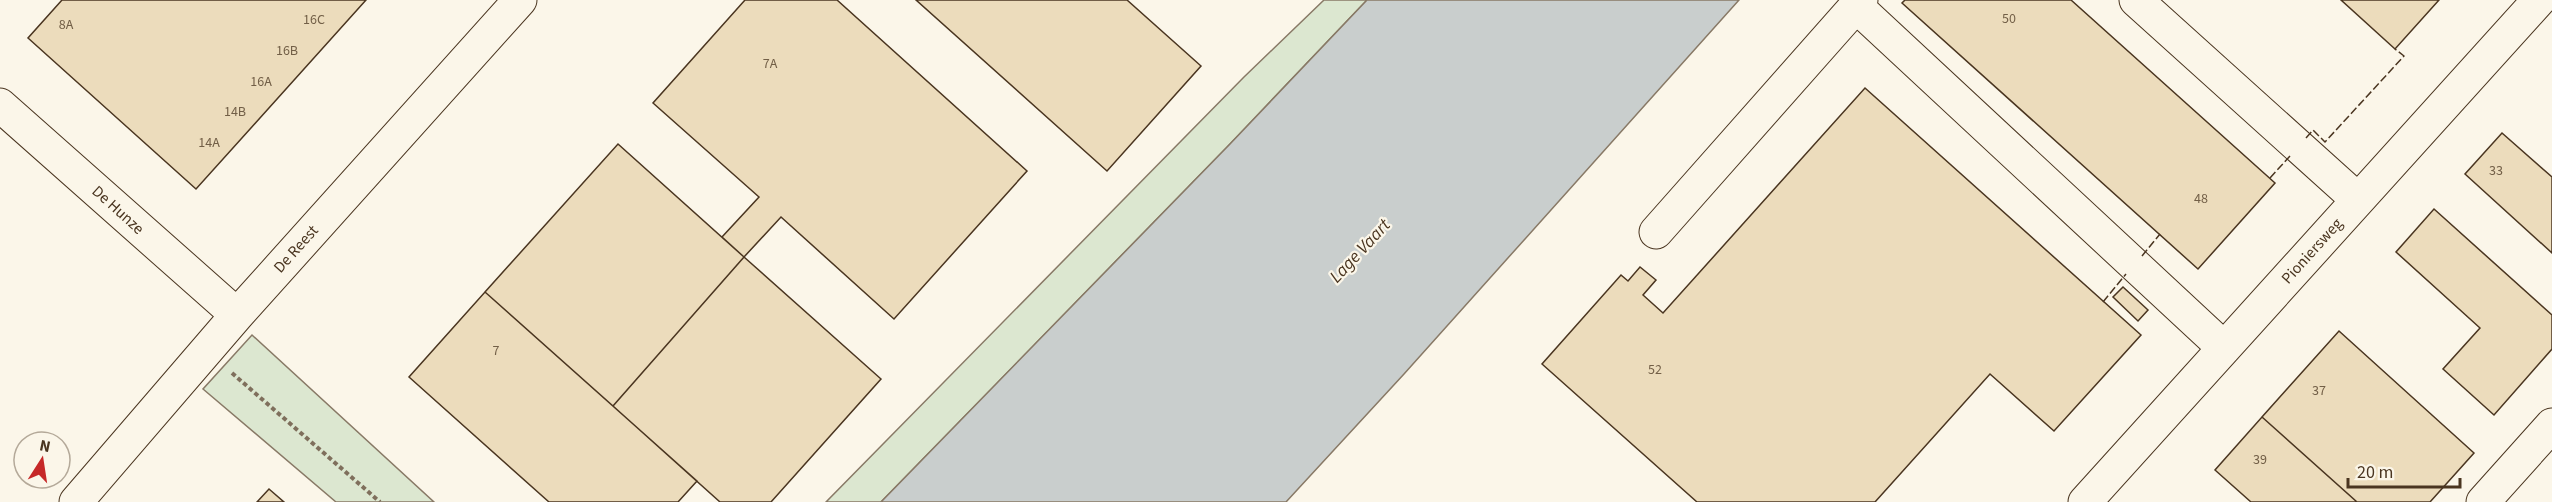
<svg xmlns="http://www.w3.org/2000/svg" width="2552" height="502" viewBox="0 0 2552 502" font-family="'Source Sans 3',sans-serif">
<rect width="100%" height="100%" fill="#fbf6e9"/>
<path fill="#dce7d0" stroke="#887966" stroke-width="1.5" d="M1324,0H1367L1230,144L881,502H826L1244,77Z
M252,335L434,502H336L203,389Z"/>
<path fill="#c9cecd" stroke="#887966" stroke-width="1.5" d="M1367,0H1739L1404,374L1286,502H881L1230,144Z"/>
<path fill="#ecdcbc" stroke="#4a3520" stroke-width="1.5" d="M62,0H366L196,189L28,38Z
M745,0H837L1027,171L894,319L781,217L744,257L722,237L759,197L653,103Z
M916,0H1127L1201,66L1107,171Z
M1905,0H2071L2275,183L2198,269L1902,3Z
M2341,0H2439L2395,49Z
M1865,88L2141,335L2054,431L1990,374L1875,502H1697L1542,364L1621,275L1628,281L1640,267L1656,280L1643,295L1663,313Z
M2502,133L2552,177V253L2465,174Z
M618,144L744,257L613,406L485,292Z
M2434,209L2552,315V349L2494,415L2443,369L2480,328L2396,252Z
M744,257L881,379L771,502H720L613,406Z
M2123,287L2148,310L2138,321L2113,297Z
M485,292L697,481L678,502H549L409,377Z
M2339,331L2474,453L2430,502H2357L2262,417Z
M2262,417L2357,502H2251L2215,470Z
M269,489L284,502H257Z"/>
<g fill="none" stroke-linecap="round" stroke-linejoin="round">
<defs>
<path id="minor" d="M1861,0L1856,6L2224,348
M2136,0L2358,200
M0,105L237,315
M1656,232L1856,6
M76,502L237,315L520,0
M2085,502L2539,0
M2483,502L2552,425"/>
</defs>
<use href="#minor" stroke="#4a3520" stroke-width="35"/>
<path stroke="#7f6f5c" stroke-width="4" stroke-dasharray="4.5 3" stroke-linecap="butt" d="M232,373L380,502"/>
<use href="#minor" stroke="#fbf6e9" stroke-width="33"/>
<path stroke="#4a3520" stroke-width="1.5" stroke-dasharray="8 3" stroke-linecap="butt" d="M2306,138L2313,130L2325,142L2404,56L2395,49
M2270,178L2290,156
M2142,256L2160,234
M2103,302L2126,274"/>
</g>
<g text-anchor="middle" dominant-baseline="central" stroke-width="4.5" stroke-linejoin="round" paint-order="stroke">
<g font-size="14" fill="#725f47">
<text x="2009" y="19">50</text>
<text x="314" y="20">16C</text>
<text x="66" y="25">8A</text>
<text x="287" y="51">16B</text>
<text x="770" y="64">7A</text>
<text x="261" y="82">16A</text>
<text x="235" y="112">14B</text>
<text x="209" y="143">14A</text>
<text x="2496" y="171">33</text>
<text x="2201" y="199">48</text>
<text x="496" y="351">7</text>
<text x="1655" y="370">52</text>
<text x="2319" y="391">37</text>
<text x="2260" y="460">39</text>
</g>
<g font-size="16" fill="#4a3520" stroke="#fbf6e9">
<text transform="translate(118 210) rotate(42)">De Hunze</text>
<text transform="translate(296 249) rotate(-48)">De Reest</text>
<text transform="translate(2312 251) rotate(-48)">Pioniersweg</text>
</g>
<g font-size="18" font-style="italic" fill="#4a3520" stroke="#fbf6e9">
<text transform="translate(1360 251) rotate(-47)">Lage Vaart</text>
</g>
</g>
<g transform="translate(42 460) rotate(12)"><circle r="28" fill="#fbf6e9" stroke="#b4a999" stroke-width="1.5"/>
<path d="M0-4.5L10 22L0 15L-10 22Z" fill="#c62828"/>
<text y="-9" font-size="16" font-weight="bold" text-anchor="middle" fill="#4a3520">N</text>
</g>
<path d="M2348 478v9h112v-9" fill="none" stroke="#4a3520" stroke-width="3"/>
<text x="2357" y="478" font-size="18" fill="#4a3520" stroke="#fbf6e9" stroke-width="4.5" paint-order="stroke">20 m</text>
</svg>
